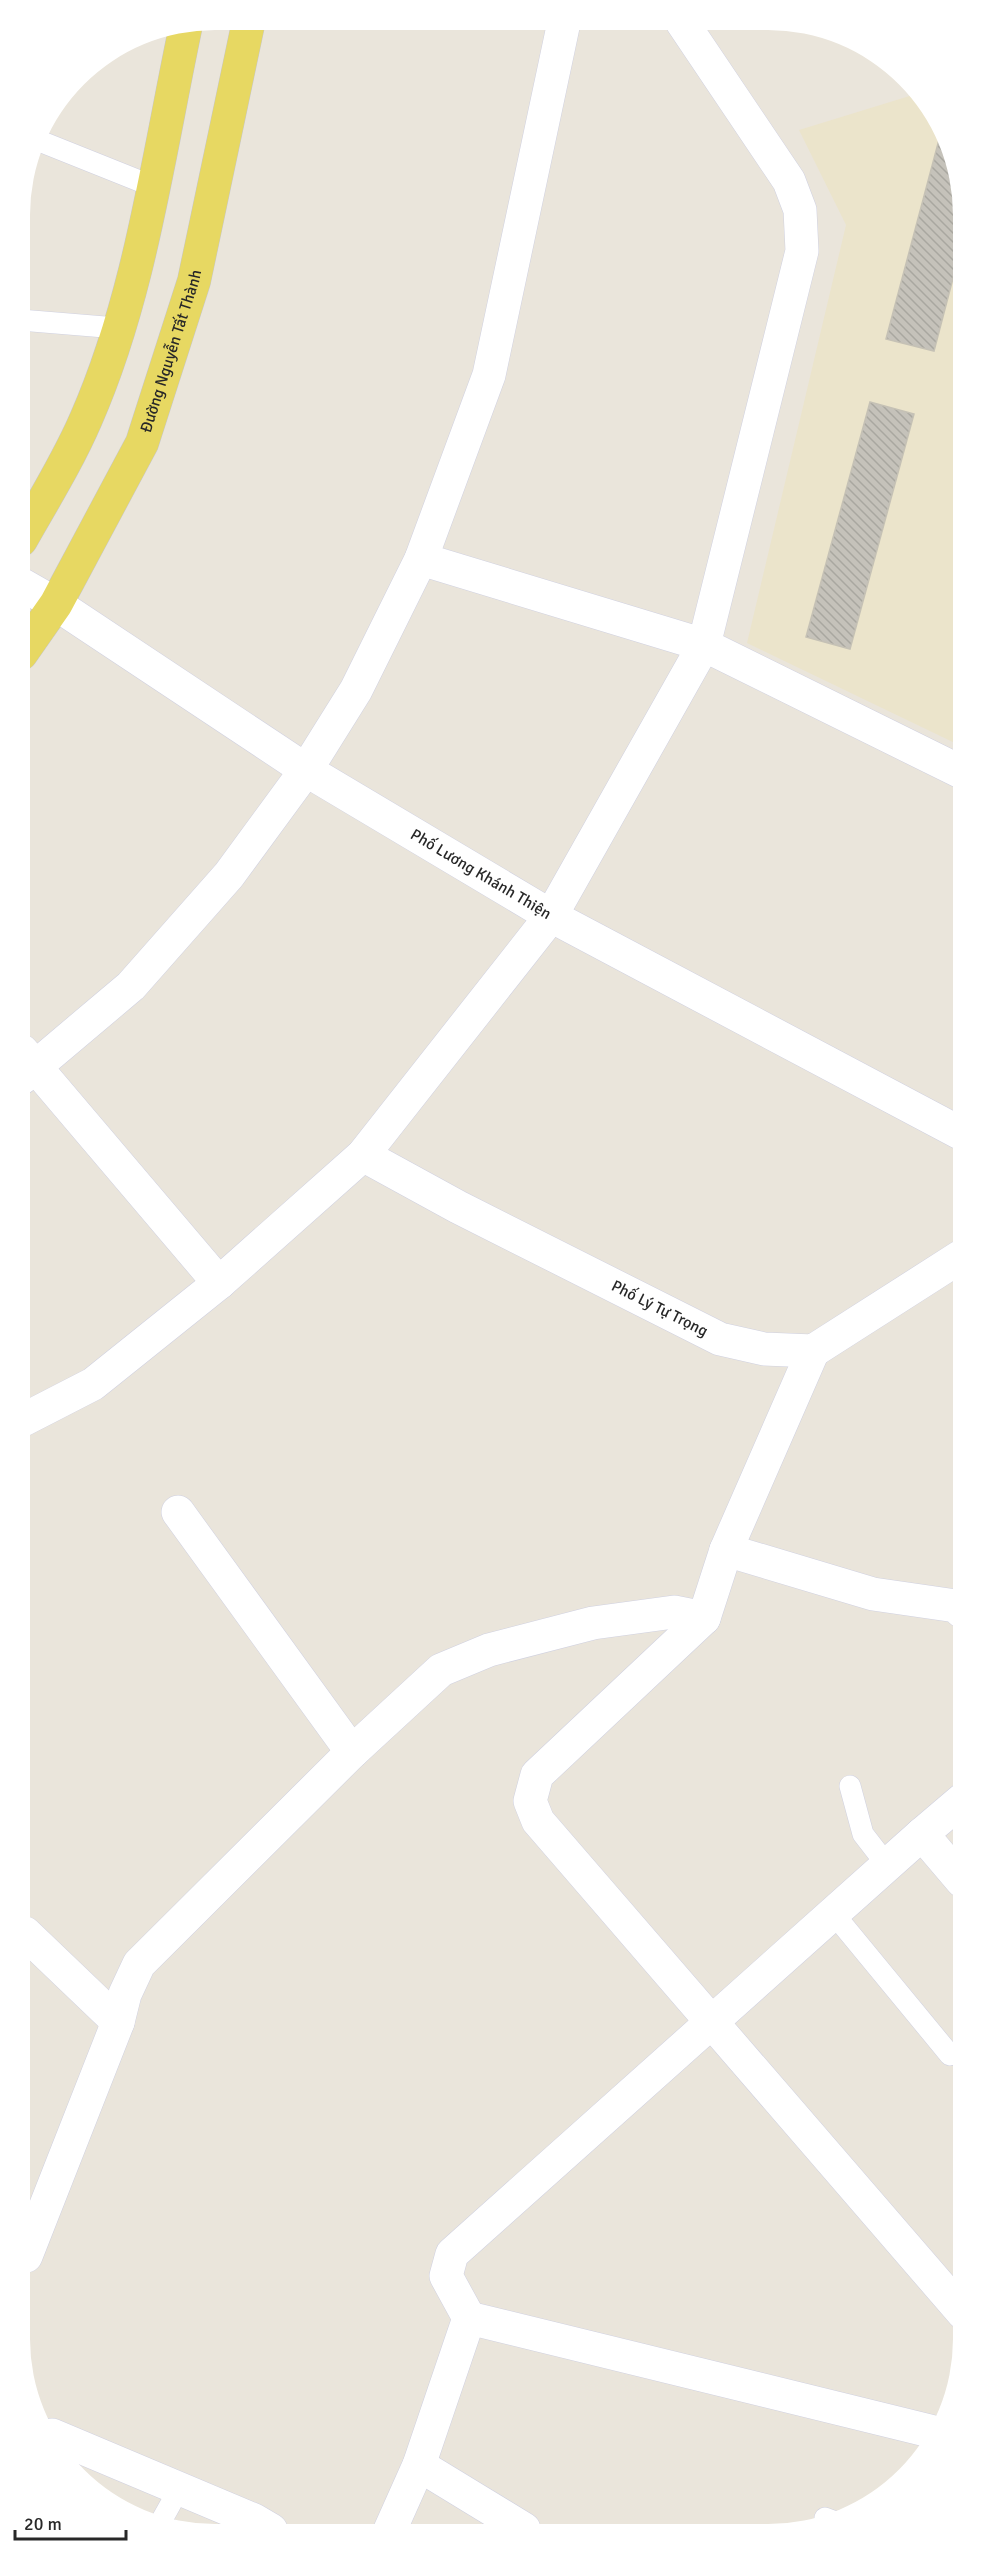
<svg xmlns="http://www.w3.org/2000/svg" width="983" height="2554" viewBox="0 0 983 2554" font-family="Signika,sans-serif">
<defs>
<pattern id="building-back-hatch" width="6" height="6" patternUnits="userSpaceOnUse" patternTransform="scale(1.5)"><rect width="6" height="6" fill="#c5c2ba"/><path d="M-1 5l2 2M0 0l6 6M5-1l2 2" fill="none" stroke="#a9a7a0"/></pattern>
</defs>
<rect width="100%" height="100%" fill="#eae5db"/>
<path fill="#ebe4cb" d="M916,94L957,164L959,745L747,643L846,225L799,130Z"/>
<path fill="url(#building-back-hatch)" stroke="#c5c1b5" stroke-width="1.5" d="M940,136L957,164V263L934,351L886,339Z
M870,402L914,414L850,649L806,637Z"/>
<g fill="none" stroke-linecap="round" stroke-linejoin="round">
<defs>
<path id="service" d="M37,140L152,186
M20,320L117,328
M850,1786L863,1834L887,1865
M833,1913L950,2055
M825,2518L833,2521
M159,2525L179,2489"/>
<g id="minor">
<path d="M421,559L704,645L959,771"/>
<path id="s1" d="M21,584L56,604L306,770L551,916L960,1133"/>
<path d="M22,1051L219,1283"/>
<path d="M22,1078L131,986L229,875L306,770L356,690L421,559L489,375L564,22"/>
<path id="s2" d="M363,1155L458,1207L720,1339L764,1349L813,1351L960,1257"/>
<path d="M813,1351L726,1550L704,1618L537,1775L530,1801L538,1821L963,2313"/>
<path d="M23,1420L93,1384L219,1283L363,1155L551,916L704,645L802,251L800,210L789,181L682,22"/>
<path d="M178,1512L352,1752"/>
<path d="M726,1550L873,1594L956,1606L961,1611"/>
<path d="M962,1800L922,1834L962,1881"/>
<path d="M25,1933L118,2022"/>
<path d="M26,2256L118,2022L125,1994L139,1964L352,1752L441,1670L489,1650L593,1623L674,1612L704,1618"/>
<path d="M469,2318L938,2433"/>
<path d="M52,2435L254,2520L271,2530"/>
<path d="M419,2465L524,2529"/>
<path d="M390,2530L419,2465L469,2318L446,2276L452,2254L922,1834"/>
</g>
<g id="primary">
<path d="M21,540C43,501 68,461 86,419C140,296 158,157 186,25"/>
<path id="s3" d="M21,654L56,604L142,443L194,281L249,20"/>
</g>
</defs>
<use href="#service" stroke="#d0d1e0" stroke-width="22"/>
<use href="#minor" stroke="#d0d1e0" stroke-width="34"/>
<use href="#primary" stroke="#c7c7c7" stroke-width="34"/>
<use href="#service" stroke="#fff" stroke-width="21"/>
<use href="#minor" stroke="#fff" stroke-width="33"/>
<use href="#primary" stroke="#e7d862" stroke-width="33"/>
</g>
<g text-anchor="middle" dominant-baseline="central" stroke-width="6" stroke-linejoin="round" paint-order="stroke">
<g font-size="16" fill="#282828" stroke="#fff">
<text stroke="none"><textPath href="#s3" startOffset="340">Đường Nguyễn Tất Thành</textPath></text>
<text stroke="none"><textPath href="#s1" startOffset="544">Phố Lương Khánh Thiện</textPath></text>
<text stroke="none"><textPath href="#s2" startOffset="334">Phố Lý Tự Trọng</textPath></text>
</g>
</g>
<path d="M0 0H983V2554H0ZM215 30H768A185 185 0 0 1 953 215V2339A185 185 0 0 1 768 2524H215A185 185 0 0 1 30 2339V215A185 185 0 0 1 215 30Z" fill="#fff" fill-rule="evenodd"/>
<path d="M15 2530v9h111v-9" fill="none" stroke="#282828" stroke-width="3"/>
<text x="24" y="2530" font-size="18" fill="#282828" stroke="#ffffff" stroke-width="4.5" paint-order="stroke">20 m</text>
</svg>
